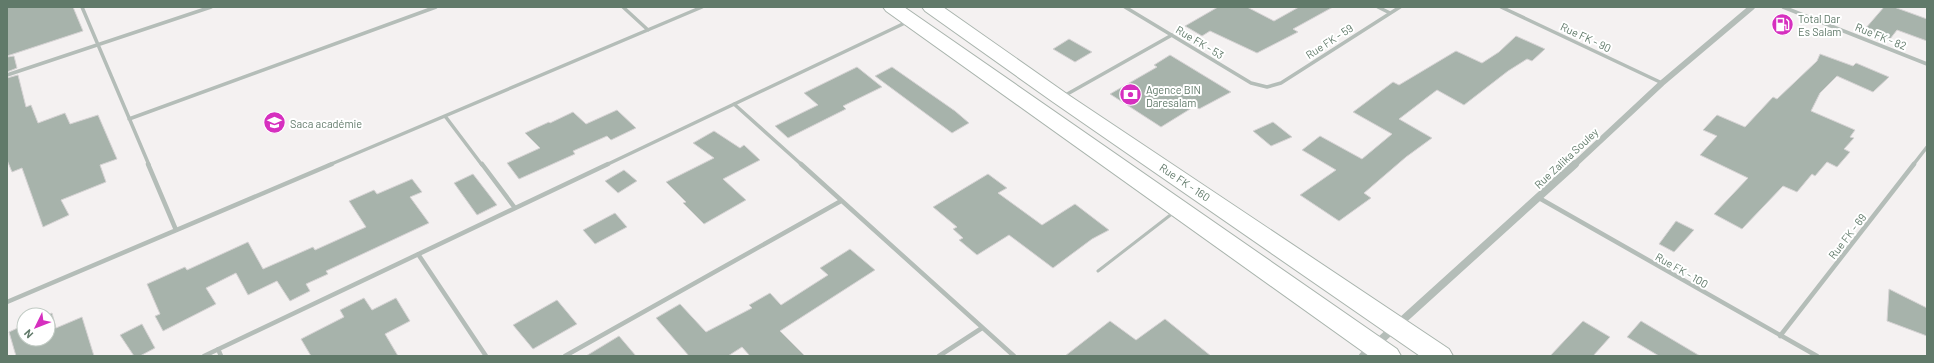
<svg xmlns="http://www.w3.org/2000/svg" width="1934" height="363" viewBox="0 0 1934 363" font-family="Barlow,sans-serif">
<rect width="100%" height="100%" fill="#f4f1f1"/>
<path fill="#a7b3ab" stroke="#d6d3d4" d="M7,7H73L83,31L7,56Z
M1218,7H1247L1274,21L1299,7H1333L1293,29L1298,32L1257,53L1210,31L1202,36L1185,26Z
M1884,7H1894L1927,19V41L1897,30L1890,39L1865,29Z
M1516,36L1545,49L1532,61L1527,59L1508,71L1464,105L1437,90L1399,119L1432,138L1406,157L1364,193L1371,198L1339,221L1300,195L1336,170L1302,150L1320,136L1362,159L1392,134L1353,112L1393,82L1399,85L1456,51L1482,63L1499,52Z
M1069,39L1092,52L1075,62L1053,49Z
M1820,54L1853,66L1856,63L1889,77L1873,92L1837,76L1820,93L1811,111L1855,130L1850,137L1854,138L1844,149L1850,152L1837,167L1827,162L1815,176L1812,174L1797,192L1783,186L1742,229L1714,214L1748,178L1700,155L1717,136L1703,130L1717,115L1745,127L1773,97L1777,99L1817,61Z
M1170,55L1231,92L1199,109L1195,106L1161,127L1110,94L1157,67L1154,65Z
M14,56L17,68L7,72V57Z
M857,67L882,87L843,106L846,109L788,138L775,126L818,105L804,93Z
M892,67L955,111L969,123L952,133L875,76Z
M18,75L26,107L31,105L38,123L65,113L70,124L98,115L117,159L100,165L106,182L61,200L69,215L43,227L22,168L12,172L7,160V78Z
M617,110L636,128L611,140L607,136L573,151L575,154L519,179L507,163L540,148L525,133L549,122L550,123L573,112L586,124Z
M1273,122L1292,137L1271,146L1253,131Z
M714,131L740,148L744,145L760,160L723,179L746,200L704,224L683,203L686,202L666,182L714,158L693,143Z
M624,170L637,181L618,193L605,181Z
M473,174L497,205L477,215L454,183Z
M988,174L1007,188L998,193L1042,225L1075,204L1109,230L1092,239L1053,268L1009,235L977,255L959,240L963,238L953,229L957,227L933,207Z
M412,179L422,192L410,197L429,223L326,271L328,274L306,284L310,291L290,301L277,281L248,295L236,273L206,288L216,304L163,331L155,316L160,314L147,284L185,267L187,270L248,242L263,269L313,247L315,250L366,227L349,201L374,190L377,194Z
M615,213L627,227L595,244L583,230Z
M1676,221L1694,230L1674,252L1659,244Z
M850,249L875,270L780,331L805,356H750L742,347L728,356H689L656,318L680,304L706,332L752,308L749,305L770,293L781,305L828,275L820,268Z
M1889,289L1927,308V336L1887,321Z
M364,298L372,310L396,298L410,321L385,334L398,356H311L301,339L344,317L340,310Z
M557,300L577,324L533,349L513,325Z
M52,313L56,328L82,317L94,356H16L9,332L24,325V339H48L47,315Z
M1165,319L1211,356H1065L1110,321L1136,340Z
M1583,321L1610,337L1593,356H1550Z
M1641,321L1700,356H1659L1627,337Z
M142,324L155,348L140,356H134L120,335Z
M619,336L636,356H586Z"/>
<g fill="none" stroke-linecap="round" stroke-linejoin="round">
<defs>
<path id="secondary" d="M883,7H904L1397,349L1401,356H1369L886,11Z
M922,7H943L1067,94L1449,349L1453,356H1420L1053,102L925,11Z"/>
</defs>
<use href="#secondary" stroke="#a9b4ad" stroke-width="2"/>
<path stroke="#b4bdb8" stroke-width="3" d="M1098,271L1173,213"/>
<path stroke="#b4bdb8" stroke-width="3.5" d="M82,7L149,165
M623,7L648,30
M1125,7L1251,83L1267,87L1281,83L1400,7
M1378,7L1390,13
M1501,7L1662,83
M1783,7L1927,64
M7,75L211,7
M1062,97L1172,35
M734,104L802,165
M445,116L482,165
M129,119L436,7
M329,165L702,7
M606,165L907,22
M1913,165L1927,147"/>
<path stroke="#b4bdb8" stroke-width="4.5" d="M148,164L176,230
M482,164L515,208
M801,164L1014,356
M1539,198L1817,356
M418,254L486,356
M7,302L332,164
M1780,336L1914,164
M218,349L221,356
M204,356L608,164
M565,356L841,201
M939,356L982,328"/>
<path stroke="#b4bdb8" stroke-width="6" d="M1574,165L1662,83L1752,7"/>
<path stroke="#b4bdb8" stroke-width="8" d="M1363,356L1575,164"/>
<use href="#secondary" fill="#fff" fill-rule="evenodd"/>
</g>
<defs>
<symbol id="fuel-disc" viewBox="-11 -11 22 22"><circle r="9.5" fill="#d62fbf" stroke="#fff"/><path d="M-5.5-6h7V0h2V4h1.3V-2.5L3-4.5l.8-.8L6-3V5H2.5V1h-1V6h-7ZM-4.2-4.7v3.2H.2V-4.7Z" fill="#fff"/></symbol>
<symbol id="bank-disc" viewBox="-11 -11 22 22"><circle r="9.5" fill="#d62fbf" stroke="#fff"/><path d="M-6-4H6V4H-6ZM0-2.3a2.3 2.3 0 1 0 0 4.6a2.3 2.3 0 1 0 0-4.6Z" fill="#fff"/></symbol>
<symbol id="school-disc" viewBox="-11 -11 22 22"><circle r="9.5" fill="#d62fbf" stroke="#fff"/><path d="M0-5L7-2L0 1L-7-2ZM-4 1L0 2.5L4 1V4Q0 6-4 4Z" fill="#fff"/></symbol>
</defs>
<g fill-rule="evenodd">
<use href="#fuel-disc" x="1770" y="12" width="25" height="25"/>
<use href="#bank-disc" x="1118" y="82" width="25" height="25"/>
<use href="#school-disc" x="262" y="110" width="25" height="25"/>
</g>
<g text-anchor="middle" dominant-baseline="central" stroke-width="4" stroke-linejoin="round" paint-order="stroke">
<g font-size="11" fill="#617a6a" stroke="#fff" text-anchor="start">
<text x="1798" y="18">Total Dar<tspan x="1798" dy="13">Es Salam</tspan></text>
<text x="1146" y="89">Agence BIN<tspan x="1146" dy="13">Daresalam</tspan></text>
<text x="290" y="123">Saca académie</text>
</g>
<g font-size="11" fill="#617a6a" stroke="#fff">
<text transform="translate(1881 36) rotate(22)">Rue FK - 82</text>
<text transform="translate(1586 37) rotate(25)">Rue FK - 90</text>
<text transform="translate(1329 41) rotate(-33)">Rue FK - 59</text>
<text transform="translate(1200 42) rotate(31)">Rue FK - 53</text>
<text transform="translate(1566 158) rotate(-43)">Rue Zalika Souley</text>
<text transform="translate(1185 182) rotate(34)">Rue FK - 160</text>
<text transform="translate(1847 236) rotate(-52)">Rue FK - 69</text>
<text transform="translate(1682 270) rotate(30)">Rue FK - 100</text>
</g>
</g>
<rect width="1934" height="363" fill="none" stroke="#617a6a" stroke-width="16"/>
<g transform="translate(36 327) rotate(227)"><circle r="19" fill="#ffffff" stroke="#c0cac3"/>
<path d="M0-3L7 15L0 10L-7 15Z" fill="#d62fbf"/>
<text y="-6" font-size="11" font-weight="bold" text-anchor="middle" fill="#617a6a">N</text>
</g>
</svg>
